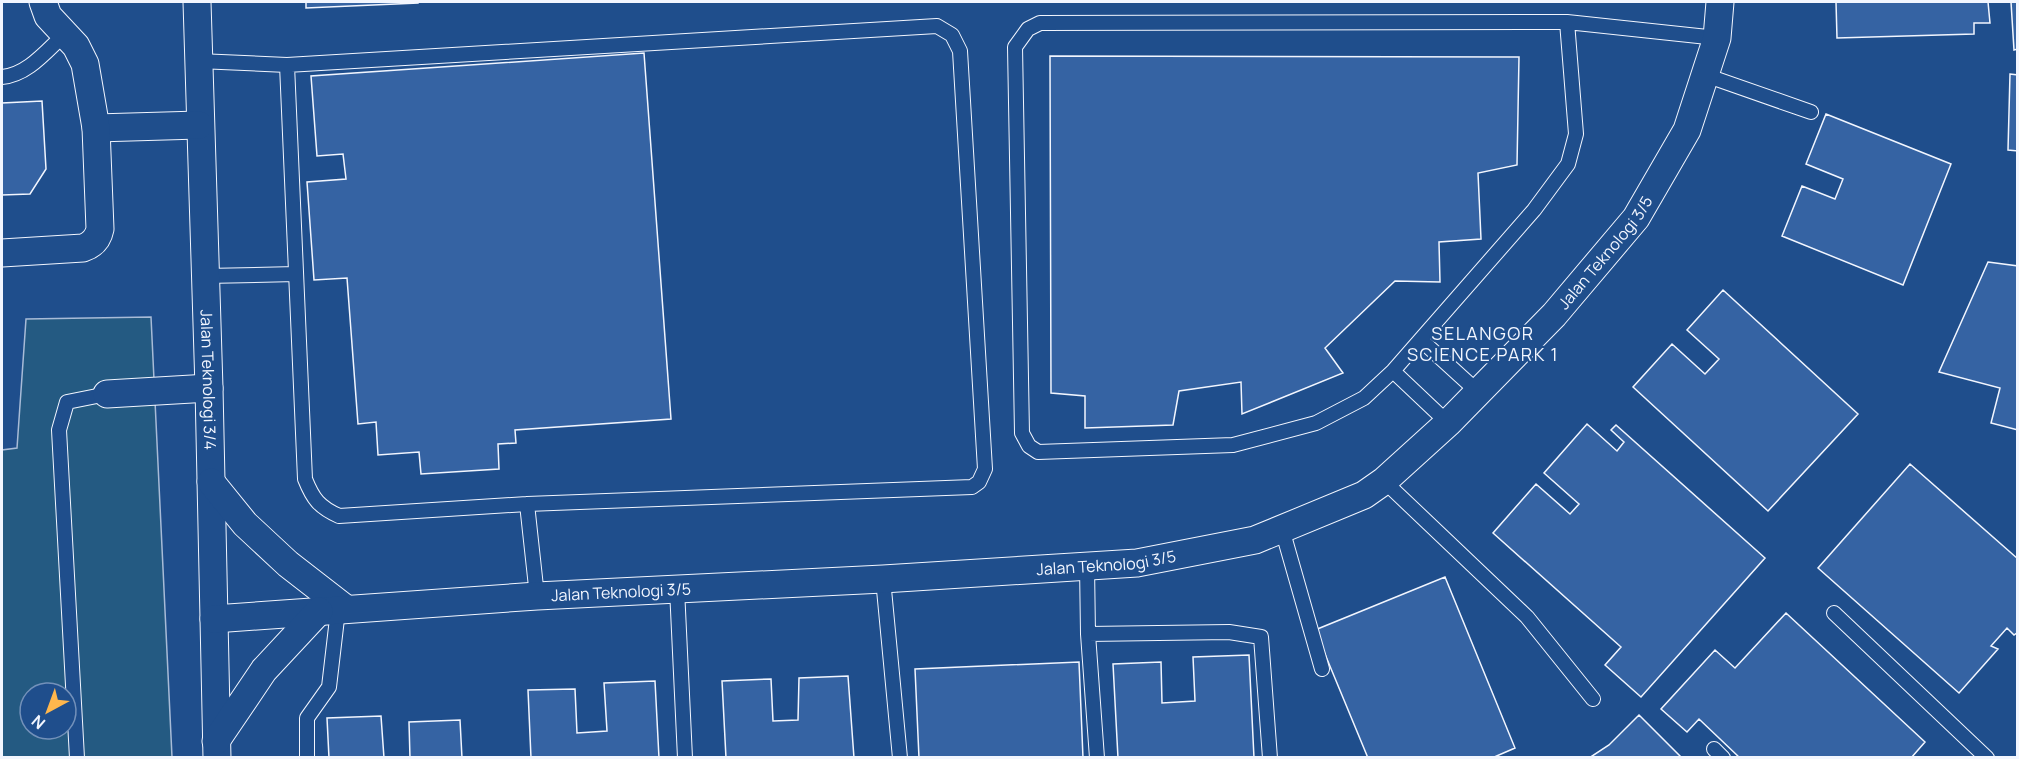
<svg xmlns="http://www.w3.org/2000/svg" width="2019" height="759" viewBox="0 0 2019 759" font-family="Manrope,sans-serif">
<rect width="100%" height="100%" fill="#1f4e8c"/>
<path fill="#245a82" stroke="#a8bbd7" stroke-width="1.5" fill-rule="evenodd" d="M151,317L172,757L2,758V450L17,448L26,319ZM30,693H66V729H30Z"/>
<path fill="#3563a3" stroke="#f2f6ff" stroke-width="1.5" d="M306,2H418V3L306,8Z
M1836,2H1988L1990,23H1974V34L1837,38Z
M2011,2H2018V49L2014,50Z
M644,53L671,419L515,430L516,443L498,444L499,469L421,474L419,452L378,455L376,422L358,424L347,278L314,280L307,182L346,179L343,154L317,156L311,76Z
M1050,56L1519,57L1517,165L1478,173L1481,239L1439,242L1440,282L1395,281L1325,348L1343,373L1242,414L1241,382L1179,391L1173,425L1085,428V396L1051,393Z
M2010,74L2018,75V151L2008,150Z
M42,101L46,169L30,194L2,195V103Z
M1826,114L1951,164L1903,285L1782,236L1802,186L1835,199L1843,179L1806,164Z
M1988,262L2018,266V430L1991,423L2000,388L1939,372Z
M1723,290L1858,414L1768,511L1633,387L1672,344L1705,374L1719,359L1687,330Z
M1587,424L1617,451L1624,442L1611,430L1616,425L1765,558L1641,697L1605,665L1621,647L1493,533L1536,484L1570,514L1579,504L1544,473Z
M1910,464L2018,559V632L2014,635L2007,628L1991,646L1998,649L1959,693L1818,568Z
M1445,577L1515,748L1492,758H1368L1315,630Z
M1786,613L1925,742L1911,758H1740L1699,719L1687,732L1661,709L1715,650L1735,668Z
M1249,655L1254,758H1118L1113,664L1161,662L1162,703L1195,701L1193,657Z
M1079,662L1083,758H919L915,669Z
M848,676L854,758H726L722,681L771,679L773,721L798,720L799,678Z
M655,681L659,758H531L528,690L575,689L577,733L607,731L604,683Z
M1639,715L1682,758H1589L1609,745Z
M381,716L384,758H329L327,718Z
M460,720L462,758H410L409,722Z"/>
<g fill="none" stroke-linecap="round" stroke-linejoin="round">
<defs>
<path id="service" d="M1567,22L1576,134L1568,164L1534,210L1393,371L1364,398L1316,423L1233,445L1038,452L1029,446L1022,433L1015,47L1028,29L1040,23Z
M1567,22L1717,38
M198,61L287,65L937,26L952,35L960,51L985,469L979,482L972,487L527,504L339,516C319,507 313,499 305,479L287,65
M1705,75L1811,112
M2,77C28,75 47,50 66,33
M205,276L296,274
M1421,340L1478,392
M1393,371L1448,423
M1384,481L1527,617L1593,699
M527,504L537,596
M1282,529L1322,669
M1087,566L1088,634
M883,579L900,758
M677,589L685,758
M1834,613L1987,758
M1714,749L1723,758
M77,758L59,430L67,402L107,394
M307,758V718L329,687L338,610
M1097,758L1088,634L1229,632L1261,637L1270,758"/>
<g id="minor">
<path id="s1" d="M197,2L209,388L217,758"/>
<path d="M96,128L199,125"/>
<path d="M2,253L83,248C92,245 98,239 100,229L96,128L85,64L76,46L48,16L43,2"/>
<path d="M107,394L209,388"/>
<path d="M211,482L245,524L288,564L346,609"/>
<path id="s2" d="M214,619L537,596L883,579L1137,563L1255,540L1364,495L1384,481L1448,423L1554,315L1636,218L1687,130L1717,38L1720,2"/>
<path d="M216,741L264,670L319,611"/>
</g>
</defs>
<use href="#service" stroke="#f2f6ff" stroke-width="16"/>
<use href="#minor" stroke="#f2f6ff" stroke-width="29"/>
<use href="#service" stroke="#1f4e8c" stroke-width="14"/>
<use href="#minor" stroke="#1f4e8c" stroke-width="27"/>
</g>
<g text-anchor="middle" dominant-baseline="central" stroke-width="4.5" stroke-linejoin="round" paint-order="stroke">
<g font-size="16" fill="#f2f6ff" stroke="#1f4e8c">
<text stroke="none"><textPath href="#s2" startOffset="1506">Jalan Teknologi 3/5</textPath></text>
<text stroke="none"><textPath href="#s1" startOffset="378">Jalan Teknologi 3/4</textPath></text>
<text stroke="none"><textPath href="#s2" startOffset="894">Jalan Teknologi 3/5</textPath></text>
<text stroke="none"><textPath href="#s2" startOffset="408">Jalan Teknologi 3/5</textPath></text>
</g>
<g font-size="18" letter-spacing="1.5" fill="#f2f6ff" stroke="#1f4e8c">
<text x="1483" y="333">SELANGOR<tspan x="1483" dy="21">SCIENCE PARK 1</tspan></text>
</g>
</g>
<rect width="2019" height="759" fill="none" stroke="#f2f6ff" stroke-width="6"/>
<g transform="translate(48 711) rotate(221)"><circle r="28" fill="#1f4e8c" stroke="#7391ba" stroke-width="1.5"/>
<path d="M0-4.5L10 22L0 15L-10 22Z" fill="#ffb74d"/>
<text y="-9" font-size="16" font-weight="bold" text-anchor="middle" fill="#f2f6ff">N</text>
</g>
</svg>
